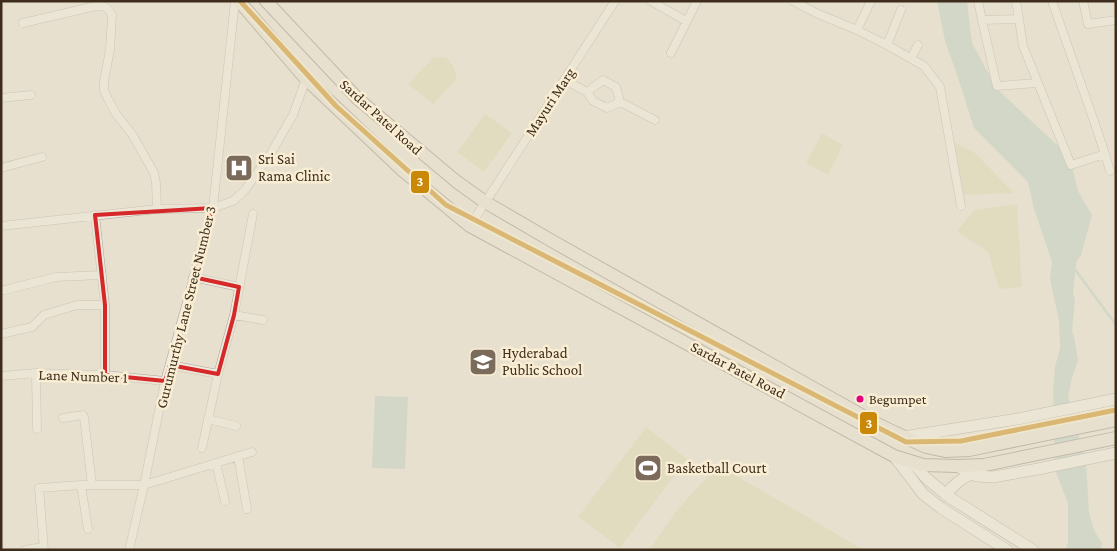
<svg xmlns="http://www.w3.org/2000/svg" width="1117" height="551" viewBox="0 0 1117 551" font-family="'Crimson Pro',serif">
<rect width="100%" height="100%" fill="#e8e0ce"/>
<path fill="#d9d8af" d="M434,57H446L454,67L457,79L433,104L408,84Z
M485,114L512,133L484,172L457,152Z
M822,133L843,145L828,175L806,163Z
M954,142L975,153L1014,193L963,195Z
M1017,204L1022,287L999,289L988,252L957,231L974,210Z
M646,427L687,459L620,548L578,517Z
M718,465L864,550H649L677,510Z"/>
<path fill="#b9cdc1" d="M937,1H967L972,43L997,89L1070,157L1078,191L1092,215L1081,255L1067,276L1075,300L1072,331L1074,336L1078,360L1072,378L1068,397L1086,462L1089,513L1094,530L1102,543L1101,550H1066L1068,542V503L1055,470L1053,390L1055,367L1060,348L1059,321L1050,279L1052,262L1034,209L1028,182L974,128L957,75L945,41Z
M375,396L408,397L405,469L372,468Z"/>
<g fill="none" stroke-linecap="round" stroke-linejoin="round">
<path stroke="#b9cdc1" stroke-width="2.5" d="M1071,264L1116,325"/>
<path stroke="#b9cdc1" stroke-width="10" d="M1068,295L1071,263L1069,258"/>
<defs>
<path id="street" d="M651,1L686,21
M793,1L816,13L857,30L887,45L924,66L940,87L961,206
M978,1L982,20L997,86L1038,83
M1016,1L1019,19
M1083,1L1088,24L1116,20
M982,20L1019,19L1023,46L1071,165L1105,154L1095,124L1052,1
M23,23L96,6H103L108,9L112,15L110,50L104,81V90L108,99L116,114L132,134L154,173L156,183L157,209
M857,30L871,1
M887,45L901,10
M671,53L697,1
M911,58L918,45
M565,80L587,92L603,80L616,87L620,102L655,120
M587,92L593,101L607,108L620,102
M1,98L31,95
M1105,154L1110,171
M1,168L42,157
M95,215L105,305V375
M1,226L157,209L213,208L233,201L245,190L271,153L293,115L306,79
M470,226L615,1
M193,277L239,287
M1,291L56,277L102,275
M234,315L263,320
M1,334L32,327L44,315L77,305H105
M170,365L218,374
M36,373L37,429
M1,376L36,373L105,375L165,381
M63,418L83,415L84,417L92,485
M208,419L236,426
M202,448L218,374L234,315L253,214
M238,456L247,509
M216,463L225,501
M81,485L88,529
M25,550L43,547
M44,550L39,488L81,485H144L252,452
M129,550L144,485L165,381L213,208L235,1"/>
<path id="secondary" d="M903,437L1018,419L1116,399
M894,456L923,494L941,508L1007,550
M912,462L926,478L949,497L1033,550
M957,466L976,476L993,477L1038,469L1116,453
M946,495C953,485 960,479 971,474"/>
<path id="primary" d="M239,1L306,79L401,169L470,226L894,456L923,465L957,466L984,465L1116,438
M266,1L358,99L457,182L485,202L552,241L879,425L926,447L945,451L969,450L1116,420"/>
</defs>
<use href="#street" stroke="#ada496" stroke-width="9"/>
<use href="#secondary" stroke="#9d9486" stroke-width="12"/>
<use href="#primary" stroke="#938a7e" stroke-width="14"/>
<use href="#street" stroke="#efeae0" stroke-width="8"/>
<use href="#secondary" stroke="#efeae0" stroke-width="11"/>
<use href="#primary" stroke="#e7e0d1" stroke-width="12"/>
<defs>
<path id="metro-1" d="M240,1L336,106L446,205L906,442L961,441L1116,410"/>
</defs>
<use href="#metro-1" stroke="#f9eed3" stroke-width="9"/>
<use href="#metro-1" stroke="#c98807" stroke-width="5"/>
</g>
<path d="M0 0H1117V551H0ZM213,208L193,277L239,287L234,315L218,374L170,365L165,381L105,375V305L95,215Z" fill="#e8e0ce" fill-opacity=".55" fill-rule="evenodd"/>
<path fill="none" stroke="#d62828" stroke-width="4" stroke-linejoin="round" d="M213,208L193,277L239,287L234,315L218,374L170,365L165,381L105,375V305L95,215Z"/>
<defs>
<symbol id="hospital-square" viewBox="-11 -11 22 22"><rect x="-9" y="-9" width="18" height="18" rx="4" fill="#7a6b5b" stroke="#f9eed3"/><path d="M-5-5h3v3.5h4V-5h3V5h-3V1.5h-4V5h-3Z" fill="#fff"/></symbol>
<symbol id="school-square" viewBox="-11 -11 22 22"><rect x="-9" y="-9" width="18" height="18" rx="4" fill="#7a6b5b" stroke="#f9eed3"/><path d="M0-5L7-2L0 1L-7-2ZM-4 1L0 2.5L4 1V4Q0 6-4 4Z" fill="#fff"/></symbol>
<symbol id="stadium-square" viewBox="-11 -11 22 22"><rect x="-9" y="-9" width="18" height="18" rx="4" fill="#7a6b5b" stroke="#f9eed3"/><path d="M0-5a6.5 5 0 1 0 0 10a6.5 5 0 1 0 0-10ZM-3.5-1.8h7v3.6h-7Z" fill="#fff"/></symbol>
</defs>
<g fill-rule="evenodd">
<use href="#hospital-square" x="223" y="152" width="32" height="32"/>
<use href="#school-square" x="467" y="346" width="32" height="32"/>
<use href="#stadium-square" x="632" y="452" width="32" height="32"/>
</g>
<circle fill="#e5007d" stroke="#f9eed3" stroke-width="2" cx="860" cy="399" r="4.5"/>
<g text-anchor="middle" dominant-baseline="central" stroke-width="5" stroke-linejoin="round" paint-order="stroke">
<g font-size="14" fill="#3e2c1d" stroke="#f9eed3" text-anchor="start">
<text x="869" y="399">Begumpet</text>
</g>
<g font-size="15" fill="#3e2c1d" stroke="#f9eed3">
<text transform="translate(550 102) rotate(-57)">Mayuri Marg</text>
<text transform="translate(381 117) rotate(42)">Sardar Patel Road</text>
<text transform="translate(186 307) rotate(-76)">Gurumurthy Lane Street Number 3</text>
<text transform="translate(738 370) rotate(28)">Sardar Patel Road</text>
<text transform="translate(83 376) rotate(2)">Lane Number 1</text>
</g>
<g font-size="15" fill="#3e2c1d" stroke="#f9eed3" text-anchor="start">
<text x="258" y="159">Sri Sai<tspan x="258" dy="17">Rama Clinic</tspan></text>
<text x="502" y="353">Hyderabad<tspan x="502" dy="17">Public School</tspan></text>
<text x="667" y="468">Basketball Court</text>
</g>
</g>
<g stroke="#f9eed3" stroke-width="2">
<rect x="410" y="170" width="20" height="24" rx="5" fill="#c98807"/>
<rect x="859" y="411" width="19" height="24" rx="5" fill="#c98807"/>
</g>
<g font-size="14" text-anchor="middle" font-weight="bold" fill="#fff">
<text x="420" y="186">3</text>
<text x="869" y="428">3</text>
</g>
<rect width="1117" height="551" fill="none" stroke="#3e2c1d" stroke-width="5"/>
</svg>
